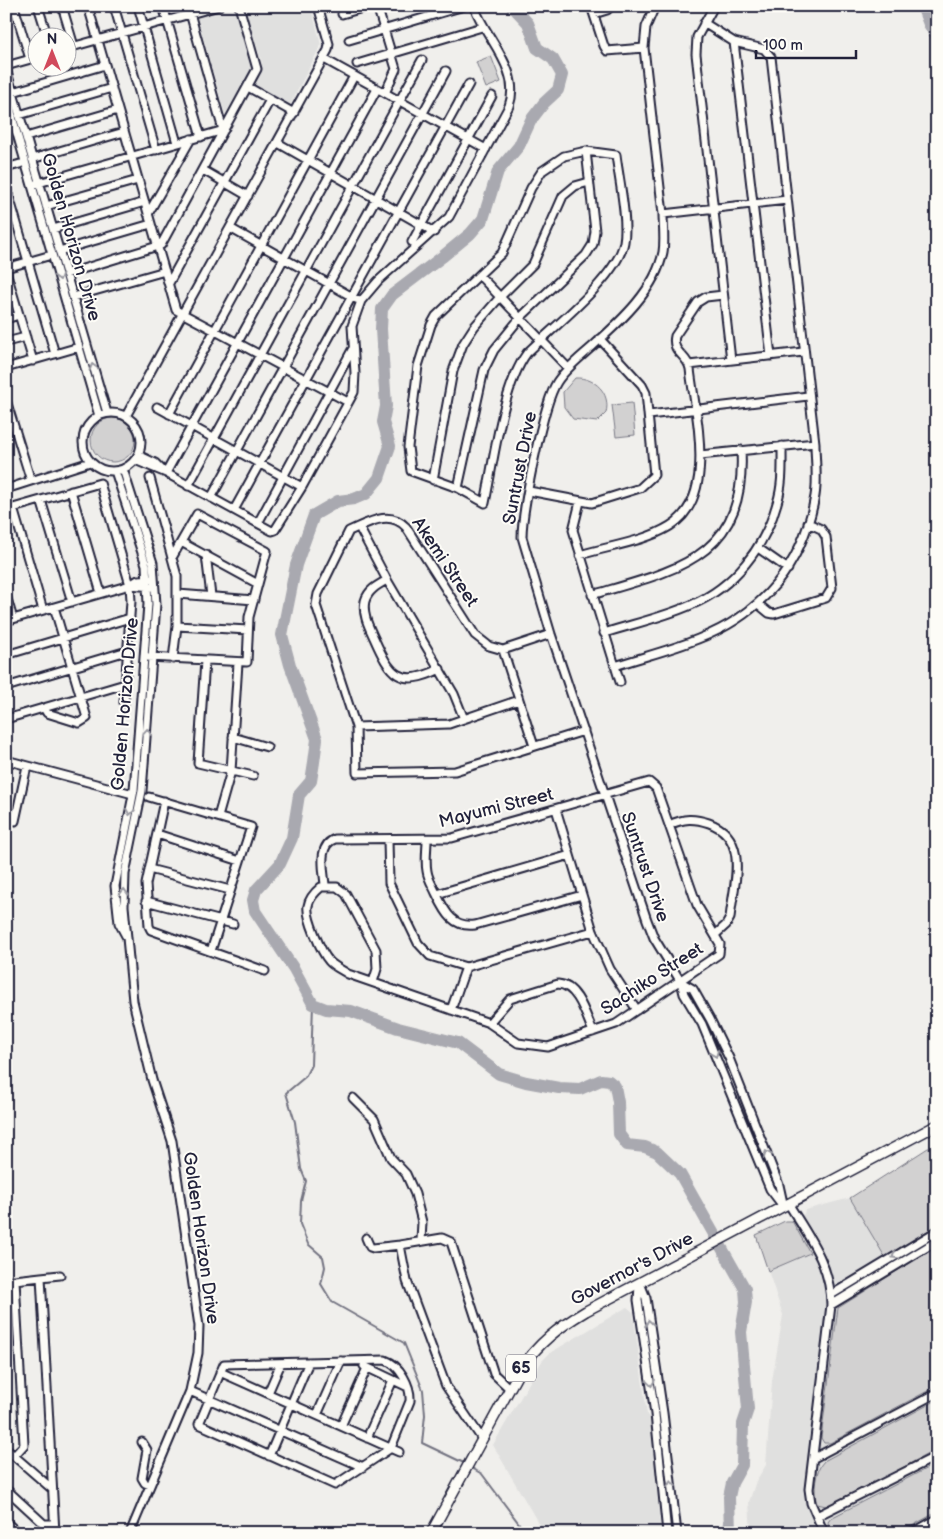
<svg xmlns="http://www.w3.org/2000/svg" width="943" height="1539" viewBox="0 0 943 1539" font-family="'Balsamiq Sans',sans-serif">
<rect width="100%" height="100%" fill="#f0efec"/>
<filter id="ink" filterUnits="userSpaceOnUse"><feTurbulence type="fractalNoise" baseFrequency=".02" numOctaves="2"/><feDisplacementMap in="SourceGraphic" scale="10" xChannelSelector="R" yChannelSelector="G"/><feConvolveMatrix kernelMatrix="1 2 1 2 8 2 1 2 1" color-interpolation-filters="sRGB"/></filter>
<g filter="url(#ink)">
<path fill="#e0e0df" d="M232,6H236L253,68L225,114L197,16Z
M244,6H311L321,45L290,105L254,85L261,73L262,63Z
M930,1147L937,1150V1533H751L749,1502L756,1481L766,1465L772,1381L783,1315L756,1235L785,1221H792L804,1214L805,1210L850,1198Z
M627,1307L633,1312L647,1415L651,1419L663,1509L659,1511L661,1533H544L493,1445L542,1361L550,1353Z"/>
<path fill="#d2d1d1" stroke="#7a7a86" d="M491,56L501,82L486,88L476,62Z
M575,378C595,377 611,393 606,413L597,422L573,419L564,407L563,392Z
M632,403L635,435L616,437L612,405Z
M91 440a22 22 0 1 1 44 0a22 22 0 1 1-44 0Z
M933,1147L937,1150V1225L885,1257L850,1198L928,1148Z
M785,1221H792L810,1253L768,1271L756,1235Z
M937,1246V1386L830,1443H824L821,1438L838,1308Z
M937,1400V1449L876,1482L826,1506L817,1504C813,1492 815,1470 824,1461Z
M937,1463V1512L899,1533H830L828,1522L831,1518Z"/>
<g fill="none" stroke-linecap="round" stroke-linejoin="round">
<path stroke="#737381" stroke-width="2" d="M937,110V122
M313,1004L311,1065L305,1077L286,1093L295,1122L301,1169L306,1181L301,1201L300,1224L308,1244L323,1257L325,1267L321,1284L332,1302L404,1343L423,1390L425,1415L422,1443L466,1464
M470,1467L482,1474L526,1533"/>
<path stroke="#a9a9b0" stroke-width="12" d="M512,6L528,23L537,48L553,59L562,75L558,90L544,103L531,120L519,146L498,171L483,219L470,234L442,257L392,295L382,309L381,329L386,406L383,422L390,446L379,478L366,494L354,499L338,501L314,515L296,565L282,635L290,665L317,739L314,762L311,781L299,795L292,838L280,864L256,890L253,900L255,911L294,969L313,1004L326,1009L351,1011L398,1028L458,1043L499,1074L526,1082L559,1088L580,1089L601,1080L609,1081L615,1086L618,1102L619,1134L627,1145L645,1147L657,1152L680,1174L745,1289L746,1302L741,1332L748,1409L743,1424L742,1465L732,1483L729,1497L730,1533
M922,6L929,24L937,37"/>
<defs>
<path id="minor" d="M14,6L30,59
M38,6L48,38
M62,6L74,46
M88,6L176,310L348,402
M114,6L156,150
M138,6L177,143
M163,6L201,137
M188,6L223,130
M377,6L396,69L385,93
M591,6L604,46L607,51L644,48
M655,6L646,27L644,48L663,214C663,226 665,240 663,252C656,289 621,321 594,345C581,357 566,368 557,382C543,404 522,511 522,537L551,634L647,920L654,938L681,982L684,994L702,1024L770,1189L783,1206
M714,6L697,37L696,54L731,360
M342,14L370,6
M594,14L607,10L611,6
M349,40L464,6
M734,42L771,356
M68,48L219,6
M324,59L486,149
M357,64L482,27
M6,66L38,57
M6,69L107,413
M248,87L294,113
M13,92L105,65
M6,96L99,416
M19,115L112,88
M26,137L118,110
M278,143L434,232
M586,151L616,155C619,179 628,220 624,242C618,277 553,327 527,353C502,387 494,460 485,503L458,488L411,471L408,447L418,366L431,325L436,316L502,253L531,188L542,171L564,156Z
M32,159L124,132
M6,168L20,164
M203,170L248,196
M35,184L224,130
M6,186L55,354
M46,206L138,180
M148,214L191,139
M663,214L787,200
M230,228L356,299
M53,229L145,202
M412,242L492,96
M59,251L151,224
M6,268L48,256
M6,271L33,361
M66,274L161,245L257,69L239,6
M479,275L568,368
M169,283L270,100
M73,297L165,271
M6,319L19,315
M6,342L26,337
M689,365L803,352
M6,368L79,347
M6,400L31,481
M157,407L302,487
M83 442a29 29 0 1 1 58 0a29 29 0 1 1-58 0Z
M169,414L354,76
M649,415L808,396
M126,416L328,50L329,44L318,6
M138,455L155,463L163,471
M700,455L815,443
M135,460L166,473L272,531L275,530L302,487L354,392L355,373L352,326L361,301L378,281L449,217L509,106C522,70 485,38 474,6
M123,469L153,563L156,604L142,791L125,874L124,906L133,1001L152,1080L172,1141L199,1326L198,1353L190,1391L130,1533
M115,471L146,565L148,604L134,790L115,886L119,923L126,936
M166,473L377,89
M150,478L177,576V626L173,659
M433,480L453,371L463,344L474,327L500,297L533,264L563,196L575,186L589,182
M188,486L422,60
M458,488L484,370L494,350L520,318L586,255L593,244L595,231L586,151
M6,489L90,462
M71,491L101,593
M529,491L592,503L640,488L654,475L646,393L642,385L600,339
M211,498L446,71
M41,500L72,602
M580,502L573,530L620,682
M13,508L43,610
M6,510L100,483L130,585L131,601L124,703
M234,510L469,84
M258,523L352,350
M359,527L387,580L454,694L464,719
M181,542L258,584
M758,548L788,569
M206,555L211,596
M580,555C609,546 644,542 670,526C718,497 695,414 690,369C688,355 671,353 675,336L698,302L706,297L723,295
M387,580C378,585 368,590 365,601C362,614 369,627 374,638C390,674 399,689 440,669
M130,585L152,587
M178,594L254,600
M6,595L13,619
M592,595C676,570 747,558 741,450
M758,604L769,613L774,614L826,598L832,588L826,537L821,529L808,523
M6,621L130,585L138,580L152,579
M177,626L248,630
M604,633C633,624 664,617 691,605C734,587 765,547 777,503C783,485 782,465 782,446
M551,634L503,650L489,646L475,635L406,527C389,509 368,523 349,531L318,594L316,605L356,727L357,773L455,771L584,731
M503,650L534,746
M6,655L130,618
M148,657L247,662L249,617L267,551L197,514L173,556
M205,661L198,763L253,776
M615,666C642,657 671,650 698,639C763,614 803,564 815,496C818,478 815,460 815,443L771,57L764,49L734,42L704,23
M6,687L127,651
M44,708L47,713L79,723L87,718L54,607
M6,719L125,684
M356,727L449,724L519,700
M233,737L267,747
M6,760L133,794
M149,797L251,827L211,951
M164,801L146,884L149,926L151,930L265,971
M556,809L593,931L610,969L637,1010
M218,817L231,771L238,663
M6,819L15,821L27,766
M669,825C684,818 694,818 709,823C751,838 733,886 730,918L726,925L715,935
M157,834L240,861
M427,839C427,850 425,861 427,871C428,879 433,886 436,893C445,911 452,928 475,925L582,895
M388,840L389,883L418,943L430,956L466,967
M149,869L230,890
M325,885C324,871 317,845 335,839L452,838L649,782L656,788L697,905L720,944L719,954L616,1024L548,1047L518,1043L489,1023L348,974C342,970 333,966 329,961C321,952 306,917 308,906C309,899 315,892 321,887H337L346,894L376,950L377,969L373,982
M437,894L570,855
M146,901L233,924
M681,982L693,989L710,1019L729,1058L779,1185L783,1203
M451,1010L466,967L593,931
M489,1023L510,999L558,984C578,985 586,1016 593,1032
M353,1098L374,1119L391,1158L406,1174L415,1194L422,1222L421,1241
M788,1203C808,1236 831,1265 831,1305L809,1489L811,1503L824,1533
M366,1238L370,1247L373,1248L400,1245
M41,1277L60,1275
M6,1281L41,1277L55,1533
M640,1283L646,1298L663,1413L677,1533
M639,1286L638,1300L655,1414L667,1533
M831,1295L937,1231
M831,1305L937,1241
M385,1360C400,1365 411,1386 410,1401L391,1448L335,1485L199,1424L224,1364Z
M364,1366L408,1387
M220,1372L399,1452
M190,1391L363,1467
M268,1393L281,1363
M317,1415L341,1361
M341,1426L367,1368
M367,1438L393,1380
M482,1439L446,1386L407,1281L400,1245L442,1238L451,1242L494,1374L510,1389
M142,1442L147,1450L142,1478L145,1483L150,1485
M6,1449L51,1488
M14,1456L24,1445L15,1280
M269,1456L309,1362
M814,1458L937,1393
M6,1489L44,1524H54
M817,1516L937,1456
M6,1522L18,1533
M912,1533L937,1519"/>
<path id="major" d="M431,1533L520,1370C538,1343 559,1327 586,1311L937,1125"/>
</defs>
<use href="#minor" stroke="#22223b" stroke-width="11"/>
<use href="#major" stroke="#22223b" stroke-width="12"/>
<use href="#minor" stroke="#fdfcf7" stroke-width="7"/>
<use href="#major" stroke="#fdfcf7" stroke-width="9"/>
</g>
<defs><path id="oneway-chevron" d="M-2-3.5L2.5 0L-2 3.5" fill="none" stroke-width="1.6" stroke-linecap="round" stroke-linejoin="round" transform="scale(1.25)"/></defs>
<g stroke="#9a9aa2">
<use href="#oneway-chevron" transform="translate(59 277) rotate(74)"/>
<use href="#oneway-chevron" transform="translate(93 367) rotate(-106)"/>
<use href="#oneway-chevron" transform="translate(147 732) rotate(-85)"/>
<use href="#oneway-chevron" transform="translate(130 812) rotate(100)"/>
<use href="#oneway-chevron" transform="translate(124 892) rotate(-89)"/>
<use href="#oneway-chevron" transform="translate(715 1054) rotate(68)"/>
<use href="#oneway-chevron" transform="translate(767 1154) rotate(-112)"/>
<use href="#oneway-chevron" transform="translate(895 1256) rotate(149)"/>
<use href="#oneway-chevron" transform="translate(649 1323) rotate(-99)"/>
<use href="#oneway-chevron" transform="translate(651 1383) rotate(82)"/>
<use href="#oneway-chevron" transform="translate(671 1484) rotate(-97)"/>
</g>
</g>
<g text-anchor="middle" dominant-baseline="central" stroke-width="4" stroke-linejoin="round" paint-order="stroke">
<rect fill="#fdfcf7" stroke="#646373" stroke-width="1" x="506" y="1354.5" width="30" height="27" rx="4"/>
<g font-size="16" font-weight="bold" fill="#22223b">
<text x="521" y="1368">65</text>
</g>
<g font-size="18" fill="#22223b" stroke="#fdfcf7">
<text transform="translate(71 237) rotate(74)">Golden Horizon Drive</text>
<text transform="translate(520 468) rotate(-79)">Suntrust Drive</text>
<text transform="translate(445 562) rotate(56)">Akemi Street</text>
<text transform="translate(125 704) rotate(-85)">Golden Horizon Drive</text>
<text transform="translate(496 808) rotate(-14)">Mayumi Street</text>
<text transform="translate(645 867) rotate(71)">Suntrust Drive</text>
<text transform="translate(652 979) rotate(-33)">Sachiko Street</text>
<text transform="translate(201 1238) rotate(82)">Golden Horizon Drive</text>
<text transform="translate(632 1269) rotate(-28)">Governor's Drive</text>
</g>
</g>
<rect width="943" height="1539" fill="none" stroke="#fdfcf7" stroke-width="25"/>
<rect x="12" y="12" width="918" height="1514" fill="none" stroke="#22223b" stroke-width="2" filter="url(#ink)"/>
<g transform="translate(52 52)"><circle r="24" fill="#fdfcf7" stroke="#a5a5ac"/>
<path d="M0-4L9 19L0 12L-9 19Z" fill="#d1495b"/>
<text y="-8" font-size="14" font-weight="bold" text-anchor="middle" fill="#22223b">N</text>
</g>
<path d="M756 50v8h100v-8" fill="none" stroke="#22223b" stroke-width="2.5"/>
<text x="763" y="50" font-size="15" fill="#22223b" stroke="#fdfcf7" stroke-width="4" paint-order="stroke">100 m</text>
</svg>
